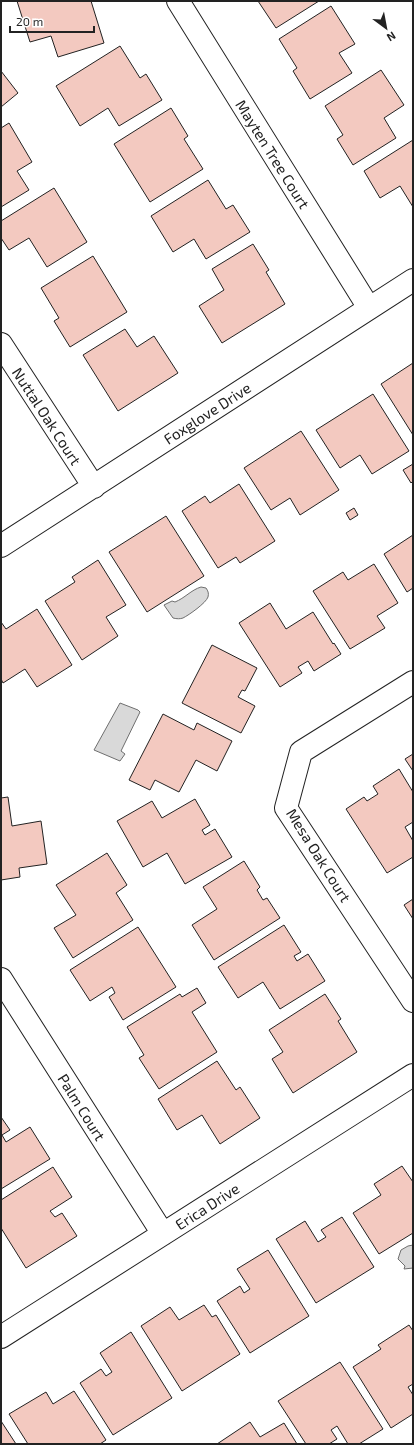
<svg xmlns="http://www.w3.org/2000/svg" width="414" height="1445" viewBox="0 0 414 1445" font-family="'Exo 2',sans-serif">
<rect width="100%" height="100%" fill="#fff"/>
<path fill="#d9d9d9" stroke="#6f6f6f" d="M201,587L206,588C208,591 209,593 208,597C206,603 189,615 183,618C180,619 177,619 173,618L164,605L172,601L175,602C185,598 191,590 201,587Z
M120,703L138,710L140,712L121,751L125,754L120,761L94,750Z
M413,1245V1268L404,1269L405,1266L398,1259L401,1250L408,1246Z"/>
<path fill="#f3c9c0" stroke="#222" d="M17,1H91L104,43L58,57L51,36L30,42Z
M258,1H319L276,28Z
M331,6L355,44L339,53L352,73L310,99L293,71L297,68L279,39Z
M120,46L140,78L146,74L162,100L119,126L108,108L80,126L56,86Z
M381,70L404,105L384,118L396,138L353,165L337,139L343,135L325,106Z
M1,71L18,93L1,107Z
M171,108L188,136L184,139L203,169L150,202L114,144Z
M9,123L32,162L17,171L29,190L1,207V128Z
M413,140V207L400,186L380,198L364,171Z
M208,180L226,209L233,205L250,232L206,259L194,239L173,252L151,216Z
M54,188L87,242L47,267L29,238L9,250L1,238V221Z
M253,244L269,270L266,272L285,304L222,343L199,306L224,290L212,269Z
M93,256L127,312L70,347L54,321L59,318L41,288Z
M125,329L137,347L154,336L178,373L118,411L83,355Z
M413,363V435L381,384Z
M373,394L409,451L372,474L360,455L340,468L316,430Z
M301,431L339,490L300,515L290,498L271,510L244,468Z
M413,464V481L411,483L403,470Z
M239,484L275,541L240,563L236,557L218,568L182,511L205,496L210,503Z
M354,508L358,515L350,520L346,513Z
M166,516L204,576L147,612L109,552Z
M413,535V588L407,592L384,554Z
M98,560L126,605L106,617L118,636L82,660L45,601L75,582L72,577Z
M374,564L398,603L377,616L385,628L350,649L313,591L343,572L348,580Z
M270,603L286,629L313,612L333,644L334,643L341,654L314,671L308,661L298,667L302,673L280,687L239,623Z
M37,609L72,665L37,687L25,669L3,683L1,679V622L6,629Z
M212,645L257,668L245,691L242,690L238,697L255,706L241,733L182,703Z
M163,714L194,730L197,723L232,741L217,771L196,760L179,792L155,780L150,790L129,780Z
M413,754V771L405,759Z
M399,769L413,792V822L405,827L413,841V857L387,873L346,809L364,797L367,801L378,794L373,786Z
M8,797L12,826L41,821L47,864L19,868L20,877L1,880V798Z
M195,799L210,825L202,830L205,835L215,829L232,857L185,884L167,853L143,867L117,821L152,801L162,818Z
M107,853L127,885L116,893L133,920L73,958L54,928L76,915L56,885Z
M244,861L260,887L257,890L263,900L267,898L280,918L214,960L192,925L217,909L203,887Z
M413,899V919L404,905Z
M284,925L301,952L294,956L297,961L308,954L325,981L280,1009L263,982L238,998L218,967Z
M138,927L176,987L123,1020L109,997L115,993L112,987L90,1001L70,970Z
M197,988L206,1003L192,1012L217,1052L159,1089L139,1058L144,1055L127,1027L180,994L182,997Z
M325,994L341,1019L338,1021L357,1052L293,1093L272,1059L283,1052L269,1030Z
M217,1061L236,1090L240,1087L260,1118L220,1144L202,1115L177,1130L158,1099Z
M1,1117L10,1130L2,1135L6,1142L30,1127L50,1159L1,1189Z
M402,1166L413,1182V1233L379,1254L353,1213L381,1195L374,1184Z
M53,1167L72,1197L50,1211L55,1217L62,1213L77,1236L26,1268L1,1228V1200Z
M342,1217L374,1267L316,1303L276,1239L305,1221L318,1242L326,1237L321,1230Z
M268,1250L309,1316L250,1353L217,1301L240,1286L244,1293L250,1289L237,1269Z
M204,1305L212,1317L216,1315L240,1354L182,1391L141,1326L170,1307L179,1320Z
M409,1325L413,1331V1384L408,1387L413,1395V1414L391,1428L353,1367L381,1349L378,1345Z
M131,1332L172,1398L113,1435L80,1383L101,1369L106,1376L112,1372L100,1353Z
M340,1362L383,1429L359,1444H348L337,1426L331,1430L337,1439L329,1444H306L278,1401Z
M74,1391L106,1440L100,1444H28L9,1414L46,1392L53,1404Z
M1,1421L16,1444H1Z
M250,1422L260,1437L284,1423L297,1444H217Z"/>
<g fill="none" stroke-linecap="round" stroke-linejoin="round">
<defs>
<path id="minor" d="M178,1L369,308
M1,344L94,487
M1,546L413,280
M413,682L301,752L286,808L413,1001
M1,979L163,1234
M1,1337L413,1075"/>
</defs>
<use href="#minor" stroke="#222" stroke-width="24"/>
<use href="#minor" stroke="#fff" stroke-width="22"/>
</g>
<g text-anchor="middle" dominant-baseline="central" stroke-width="3" stroke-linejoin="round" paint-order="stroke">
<g font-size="15" fill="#222" stroke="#fff">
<text transform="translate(273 154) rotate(58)">Mayten Tree Court</text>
<text transform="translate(207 413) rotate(-33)">Foxglove Drive</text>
<text transform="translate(47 416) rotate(57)">Nuttal Oak Court</text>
<text transform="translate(319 855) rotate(58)">Mesa Oak Court</text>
<text transform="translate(82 1107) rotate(58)">Palm Court</text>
<text transform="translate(207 1206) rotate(-33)">Erica Drive</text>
</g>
</g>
<rect width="414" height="1445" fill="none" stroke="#222222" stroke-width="4"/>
<g transform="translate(386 28) rotate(148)" stroke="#ffffff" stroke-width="3" paint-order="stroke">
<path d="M0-3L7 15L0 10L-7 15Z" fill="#222222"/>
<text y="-6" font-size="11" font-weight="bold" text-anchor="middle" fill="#222222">N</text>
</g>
<path d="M10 26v6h84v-6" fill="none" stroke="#222222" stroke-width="2"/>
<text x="16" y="26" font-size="12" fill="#222222" stroke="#ffffff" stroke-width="3" paint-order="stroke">20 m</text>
</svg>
